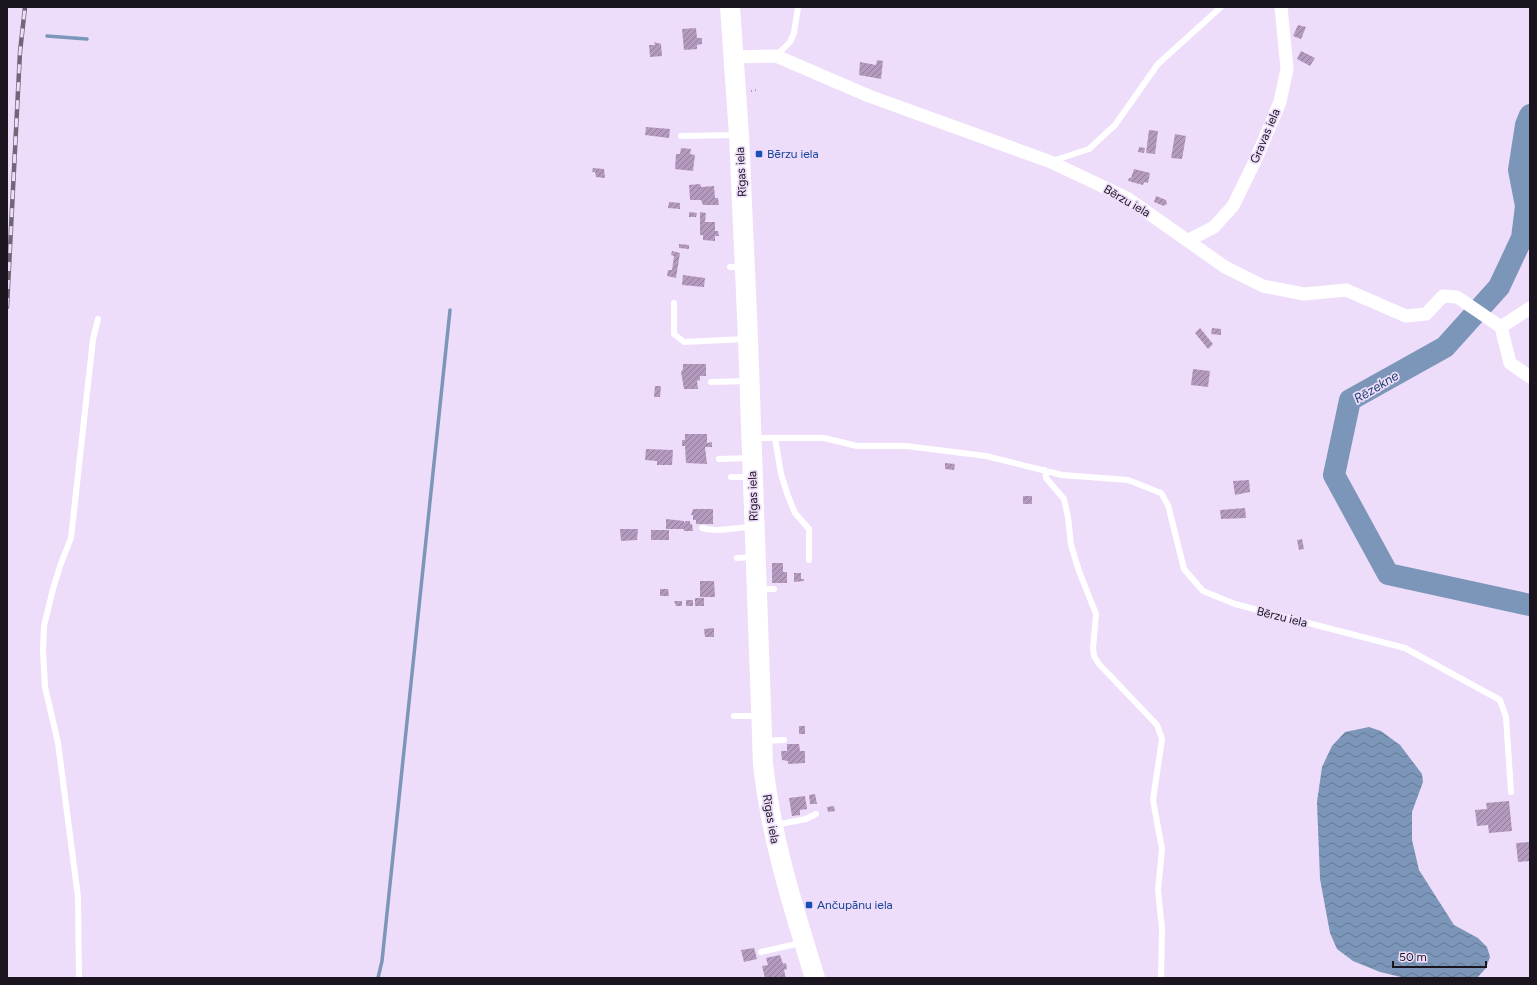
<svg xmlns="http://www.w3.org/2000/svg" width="1537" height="985" viewBox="0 0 1537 985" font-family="Figtree,sans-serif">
<defs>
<pattern id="water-waves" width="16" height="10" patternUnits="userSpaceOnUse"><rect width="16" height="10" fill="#7b96b8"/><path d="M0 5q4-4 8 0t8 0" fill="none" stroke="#647995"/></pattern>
<pattern id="building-hatch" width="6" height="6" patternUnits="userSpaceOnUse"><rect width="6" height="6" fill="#b49abe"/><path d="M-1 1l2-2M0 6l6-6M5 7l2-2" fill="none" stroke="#927c9a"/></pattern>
</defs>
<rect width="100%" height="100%" fill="#eeddfa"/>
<path fill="url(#water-waves)" d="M1369,727L1381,731L1400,745L1422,774L1423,782L1412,812V840L1419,870L1454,925L1478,938L1487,947L1490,957L1486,968L1477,978H1405L1380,972L1353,961L1337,949L1330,933L1320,879L1317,802L1322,767L1332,746L1345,732Z"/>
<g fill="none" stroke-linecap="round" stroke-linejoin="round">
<path stroke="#7b96b8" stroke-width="3.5" d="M47,36L87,39
M378,978L382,961L450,310"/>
<path stroke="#7b96b8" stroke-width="22" d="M1530,115L1526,125L1519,170L1526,206L1522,238L1499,287L1445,347L1350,400L1334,475L1388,574L1530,605"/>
</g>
<path fill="url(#building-hatch)" d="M1298,25L1306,27L1301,39L1293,36Z
M696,28L697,38H702V44L697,45V49L684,50L682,29Z
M654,42L661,44L662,56L650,57L649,45H655Z
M1301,51L1315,58L1310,66L1297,59Z
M877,60L883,61L881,79L859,75L860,62L876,65Z
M646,127L670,129L669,138L645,135Z
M1149,130L1158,131L1155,154L1146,153Z
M1175,134L1186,136L1182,159L1171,158Z
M1139,147L1145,148L1144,153L1138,152Z
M681,148L691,149L690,154L695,155L693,171L675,169L676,154H680Z
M593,168L604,169L605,178L596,177L595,172H592Z
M1134,169L1150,173L1148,183L1144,182L1143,185L1128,181L1129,178H1131Z
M700,184L701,187L714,186L715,198H718L719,205H703L701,200H690L689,185Z
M1156,196L1166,200L1167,205L1165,204L1164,206L1154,202Z
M669,202L680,203V209L668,208Z
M689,212L697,213L696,217H689Z
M700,212L706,213L705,222H715V231H718L719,236H715V241L703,240V235H700Z
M679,244L689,245V249L679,248Z
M672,251L680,253L676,278L667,276L668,270H672L674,256L671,255Z
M683,275L705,278L704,287L682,285Z
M1200,328L1213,344L1208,349L1195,333Z
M1212,328L1221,329V335L1211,334Z
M683,364H706V376H700V380L697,381L698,389H684L681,372L683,369Z
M1193,369L1210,371L1208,387L1191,385Z
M655,386H661L660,397H654Z
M685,434H707V443L712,442V447H705L707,464L686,463L685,446H682V440H685Z
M646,449L673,450L672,465H657V461L645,460Z
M945,463L955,464L954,470L945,469Z
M1249,480L1250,492L1235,495L1233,481Z
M1023,496H1032V504H1023Z
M1245,508L1246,518L1221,519L1220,510Z
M693,509H713V524H696V520H693V515H691Z
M666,519L684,521L685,524V521H690V524H692L693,531H684V529H666Z
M620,529H638L637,540L621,541Z
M651,530H669V540H651Z
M1302,539L1304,549L1299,550L1297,540Z
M772,563H783V572H787V583H772Z
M794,573H801V579H804V581L794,582Z
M700,581H714L715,597H700Z
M660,589H668L669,596H660Z
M695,598H704V606H695Z
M686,600H693V606H686Z
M674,601H682V606H676Z
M714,628V637H705L704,629Z
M799,726H805V734H799Z
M787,744H799L800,751H805V763L788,764V761L782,760L781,751H787Z
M815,794L817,804H810L809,795Z
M805,796L807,809L800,810V815L792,816L789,798Z
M1509,801L1512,831L1489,833L1488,825L1477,826L1475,810L1487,809L1486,803Z
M834,806L835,811L828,812L827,807Z
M1530,842V861L1518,862L1516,843Z
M754,948L757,959L744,962L741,950Z
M780,955L783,964L786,963L787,969L784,970L786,978H765L762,966L768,965L766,958Z"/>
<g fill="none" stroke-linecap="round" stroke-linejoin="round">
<path stroke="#a698af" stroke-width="2" stroke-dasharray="1 3" stroke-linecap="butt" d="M751,91L756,90"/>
<path stroke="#fff" stroke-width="6" d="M776,56L790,42L794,33L798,7
M681,136L737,135
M1052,161L1089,149L1115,125L1158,64L1221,7
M730,267H742
M674,303V334L684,342L745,339
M711,382L748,381
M755,438H824L857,446H906L986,456L1062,475L1128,480L1161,493L1168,505L1184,569L1203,591L1235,604L1405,648L1500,700L1506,717L1511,792
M775,438L781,474L788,496L795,513L809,529V560
M719,459L750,458
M1045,470L1046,478L1064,499L1068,517L1071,545L1079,571L1096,614L1093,648L1094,656L1099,664L1157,725L1162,739L1153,800L1162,849L1158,890L1162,929L1161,978
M731,477H750
M702,528C719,533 735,527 753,527
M737,558L754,557
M759,589H774
M734,716H758
M764,741L784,740
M775,825L806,819L816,814
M761,952L801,943
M79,978L78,897L58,743L45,687L43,651L44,626L53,589L60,566L71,538L93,339L98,319"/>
<path stroke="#fff" stroke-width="13" d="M734,57L776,56L869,96L1051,162L1127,198L1225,267L1263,286L1304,294L1346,290L1406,316L1426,314L1443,296L1457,297L1501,327
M1189,240L1214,227L1233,206L1256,159L1280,102L1287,69L1281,7
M1530,308L1501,327L1510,363L1530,377"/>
<path stroke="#fff" stroke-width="20" d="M730,7L739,135L748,339L763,764C771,838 793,907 815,978"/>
<defs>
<path id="rail" d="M7,307L20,52L25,7"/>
</defs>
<use href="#rail" stroke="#726779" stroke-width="4.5"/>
<use href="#rail" stroke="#eeddfa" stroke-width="3" stroke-dasharray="9" stroke-linecap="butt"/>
</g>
<g fill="#1a4fb4" stroke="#eeddfa" stroke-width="1.5">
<rect x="755" y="150" width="8" height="8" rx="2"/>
<rect x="805" y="901" width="8" height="8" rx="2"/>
</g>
<g text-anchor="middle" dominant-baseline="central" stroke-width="3.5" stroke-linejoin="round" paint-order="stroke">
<g font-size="12" fill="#1b151f" stroke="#eeddfa">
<text transform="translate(1265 136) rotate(-67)">Gravas iela</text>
<text transform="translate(741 172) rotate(-93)">Rīgas iela</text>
<text transform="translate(1127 201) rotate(30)">Bērzu iela</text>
<text transform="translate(753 496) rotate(-92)">Rīgas iela</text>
<text transform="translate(1282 617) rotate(14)">Bērzu iela</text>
<text transform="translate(771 819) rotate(80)">Rīgas iela</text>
</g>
<g font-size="12" fill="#164399" stroke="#eeddfa" text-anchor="start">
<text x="767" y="154">Bērzu iela</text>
<text x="817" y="905">Ančupānu iela</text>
</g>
<g font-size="13" font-style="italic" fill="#1d4370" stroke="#eeddfa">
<text transform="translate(1376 387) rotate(-31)">Rēzekne</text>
</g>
</g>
<rect width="1537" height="985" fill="none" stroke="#1b151f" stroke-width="16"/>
<path d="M1393 961v6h93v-6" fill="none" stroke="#1b151f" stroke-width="2"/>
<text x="1399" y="961" font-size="12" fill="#1b151f" stroke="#eeddfa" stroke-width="3" paint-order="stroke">50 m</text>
</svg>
